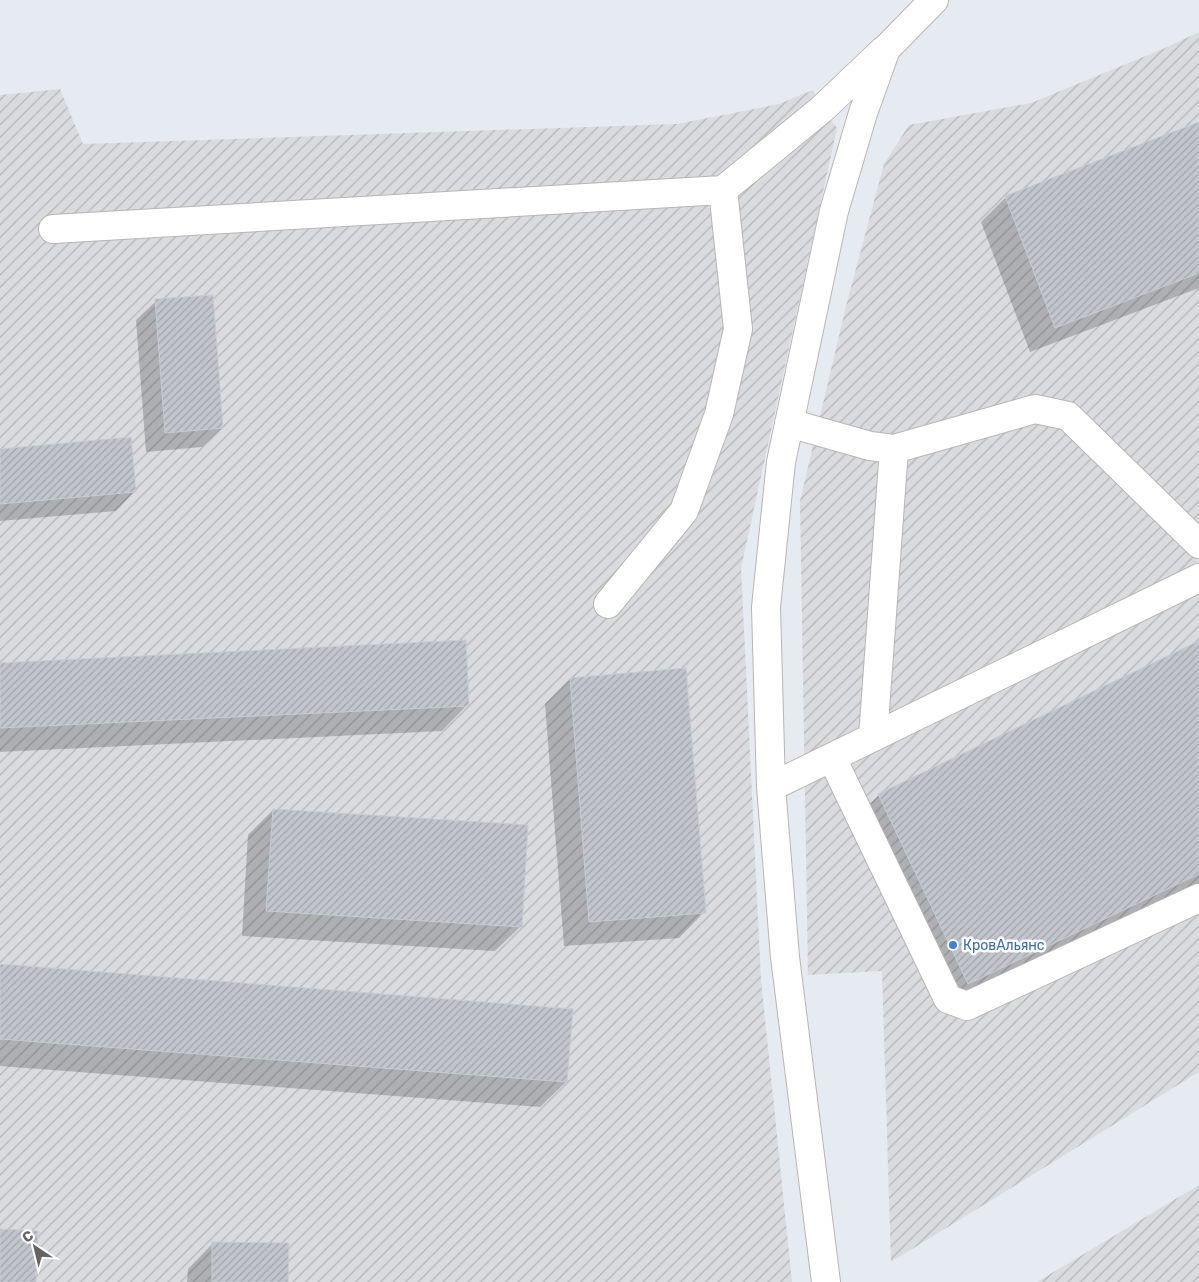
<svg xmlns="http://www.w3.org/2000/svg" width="1199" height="1282" viewBox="0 0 1199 1282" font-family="Rubik,sans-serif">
<defs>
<pattern id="industrial-furrows" width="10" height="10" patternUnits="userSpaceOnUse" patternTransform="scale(1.25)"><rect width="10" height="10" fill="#d9dbdf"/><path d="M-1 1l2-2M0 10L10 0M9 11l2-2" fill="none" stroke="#b4b5b8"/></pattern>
<pattern id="building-hatch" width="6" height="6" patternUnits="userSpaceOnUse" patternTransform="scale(1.25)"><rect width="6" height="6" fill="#c2c6cc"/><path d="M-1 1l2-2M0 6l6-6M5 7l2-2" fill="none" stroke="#a1a4a9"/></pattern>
</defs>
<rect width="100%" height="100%" fill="#e6eaf1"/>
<path fill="url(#industrial-furrows)" d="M1199,32V1072L891,1262L882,971L808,975L800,501L846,306L884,164L909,125L1031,103L1165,48Z
M60,89L83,144L677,124L779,104L813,90L822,109L837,128L741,568L761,980L792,1282H0V95Z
M1199,1185V1282H1037Z"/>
<path fill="#0003" d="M1199,123V288L1030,352L981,222L1006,197Z
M156,301L222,428L202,447L146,452L136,320Z
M0,450L135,491L116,511L0,521Z
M1199,643V887L943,1008L853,820L879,795Z
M0,664L467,705L442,731L0,752Z
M570,679L704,912L679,938L564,946L545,704Z
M273,810L521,926L495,951L242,936L248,835Z
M0,966L566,1082L540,1107L0,1066Z
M213,1243L287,1282H187L188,1269Z"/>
<path fill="url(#building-hatch)" stroke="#c4ccd6" d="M1199,122V273L1055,328L1005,196Z
M213,295L223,428L165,433L155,299Z
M131,437L136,492L0,504V449Z
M466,640L469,706L0,728V663Z
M1199,641V874L968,984L878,794Z
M686,668L706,913L589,922L570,678Z
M273,809L528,825L522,927L266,911Z
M0,964L573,1009L567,1082L0,1039Z
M0,1229L38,1231L36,1282H0Z
M212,1242L289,1243L288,1282H212Z"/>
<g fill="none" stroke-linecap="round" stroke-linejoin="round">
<defs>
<path id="minor" d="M53,229L723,190L822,109L883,51
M789,423L870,446L894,449L1035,409L1068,416L1199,544
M608,604L684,511L719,414L738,329L723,190
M873,737L894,449
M832,758L948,999L967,1006L1199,898
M771,787L1199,578
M826,1282L785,957L771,787L766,607L781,462L834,211L863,113L886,49L934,0"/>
</defs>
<use href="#minor" stroke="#b9b5b2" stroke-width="30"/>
<use href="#minor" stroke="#fff" stroke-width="28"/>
</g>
<circle fill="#3f7fe0" stroke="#fff" stroke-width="2" cx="953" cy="945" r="5"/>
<g text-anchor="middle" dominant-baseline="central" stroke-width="5" stroke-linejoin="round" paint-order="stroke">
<g font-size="14" fill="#366cbe" stroke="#fff" text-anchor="start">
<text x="963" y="945">КровАльянс</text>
</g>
</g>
<g transform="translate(35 1247) rotate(325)" stroke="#ffffff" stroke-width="4" paint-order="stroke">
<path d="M0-4L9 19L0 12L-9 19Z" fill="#67625e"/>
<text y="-8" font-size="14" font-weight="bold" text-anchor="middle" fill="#67625e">С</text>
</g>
</svg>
